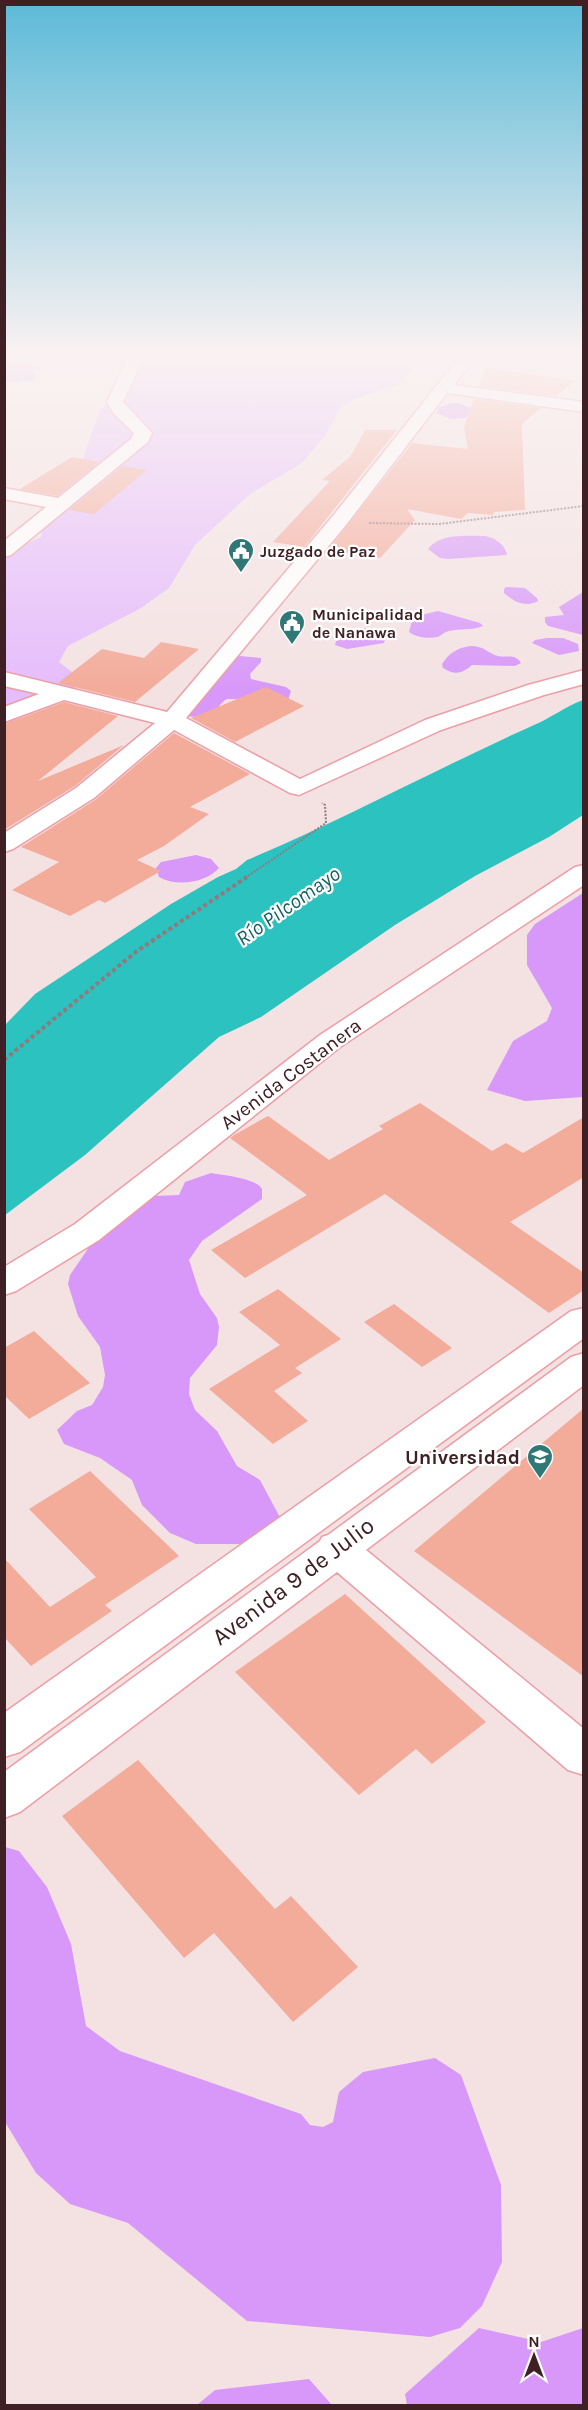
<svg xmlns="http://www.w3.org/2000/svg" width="588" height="2410" viewBox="0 0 588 2410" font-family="Karla,sans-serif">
<rect width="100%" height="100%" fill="#f4e2e3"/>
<path fill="#e5bcfc" d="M141,354H417L414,368L397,385L354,399L341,407L325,436L302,463L250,494L195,545L169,588L141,608L68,646L59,662L76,675L75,692L5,725L4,553L41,537L42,510L76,478L100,410L131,379Z"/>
<path fill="#d798f9" d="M5,354H63C45,363 23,350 6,359L7,363L34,365L41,368L34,372L36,377L32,381L5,382Z
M451,403H459L473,409L466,418L451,419L436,413L440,407Z
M485,536C495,538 505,544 507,555L448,559L440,558L428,549C440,533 467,536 485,536Z
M506,587L525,588L537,598L538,601C525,608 514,602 504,593V589Z
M583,592V635L548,626L545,622V617L564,615L559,607Z
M438,611L480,623L483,626C471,631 461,628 449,631C444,632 441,636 437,637C429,639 415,637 409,632L413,617Z
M369,628L387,633L384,643L347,649L335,645L336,641L340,640L341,635L347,631Z
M547,638H563L578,644L579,651L559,655L532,643L535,640Z
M470,646C485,646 487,653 498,656C508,658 515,653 521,663L515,666L472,665C463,673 455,676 443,668L442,664C449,653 457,648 470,646Z
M240,656L261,658V662L250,674L251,679L286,687L291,691L288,700L227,699C220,703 218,709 212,713C201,720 184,716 173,712L174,702C192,685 215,663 240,656Z
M196,855L211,859L219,868C206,883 176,887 159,877L156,868L161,862Z
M583,893V1097L525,1101L487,1090L513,1041L547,1021L552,1008L527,965V935L535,924Z
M211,1173C221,1175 257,1178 262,1189C262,1191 262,1197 262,1199L202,1241L189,1260L200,1294L217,1318L219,1327L217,1345L190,1378L189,1394L195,1410L217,1431L237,1466L260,1480L284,1525L245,1544H196L170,1533L142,1505L132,1480L100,1458L64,1444L57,1430L77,1411L92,1405L103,1387L105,1375L100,1347L78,1316L68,1284L70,1275L94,1240L127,1208L154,1196L179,1195L185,1182Z
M5,1847L19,1851L47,1887L71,1944L86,2026L120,2051L301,2114L310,2125L323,2127L333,2122L339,2092L363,2072L435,2058L461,2075L501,2185L502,2262L482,2306L460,2328L430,2337L247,2321L128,2223L70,2204L36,2173L5,2122Z
M479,2328L541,2342L583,2328V2405H407L405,2394Z
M309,2379L332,2405H197L215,2390Z"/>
<path fill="#2bc2c0" d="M583,700V815L549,837L475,876L395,925L261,1017L219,1037L85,1155L5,1215V1025L35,994L171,904L218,877L236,869L247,860C345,819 438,768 534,725C551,718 566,706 583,700Z"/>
<path fill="#f3ab9a" d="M486,367L575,381L556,396L479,386Z
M474,399L541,408L522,424L525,510L494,512L493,515L468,513L461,519L407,509L415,520L380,558L328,550L412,443L468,449L464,427Z
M365,430H397L304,547L273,542L330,481L322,480L350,457Z
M72,457L99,462L57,496L20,489Z
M123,466L147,470L94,514L69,510Z
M161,642L199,649L135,702L58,683L102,649L144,658Z
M266,687L304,706L235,742L191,718Z
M64,702L118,716L38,781L124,745L75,786L4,830V724Z
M174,733L250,774L190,807L209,814L164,846L137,860L161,871L105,903L99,900L70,916L12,890L59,862L21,847L95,800Z
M420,1103L492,1151L506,1143L523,1153L584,1117V1177L510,1222L584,1273V1290L549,1313L385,1194L245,1278L211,1250L307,1195L230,1138L234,1135L268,1116L329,1160L383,1129L379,1126Z
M278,1289L341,1339L295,1368L302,1373L274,1391L308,1421L273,1444L209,1389L280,1345L239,1312Z
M394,1304L452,1348L422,1367L364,1322Z
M34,1331L90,1383L29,1419L4,1395V1348Z
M584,1408V1677L414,1551Z
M90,1471L179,1556L105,1605L112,1611L31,1666L4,1637V1558L50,1607L96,1577L29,1509Z
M345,1594L486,1722L432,1764L416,1749L359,1795L235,1672Z
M138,1760L275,1909L291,1896L358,1967L293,2022L214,1933L184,1958L62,1816Z"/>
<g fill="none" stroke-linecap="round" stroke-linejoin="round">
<defs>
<path id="minor" d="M129,354H145L123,402L152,433L148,442L11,555L4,557V541L46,507L4,499V488L58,498L131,439L134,433L114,414L107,402Z
M462,354H478L454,385L584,402V412L447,393L346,525L186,718L300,779L425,720L528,685L584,670V684L544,695L441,730L299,795L290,793L174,730L94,798L13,849L4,852V833L76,788L155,723L64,700L4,722V707L39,694L4,686V672L167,712L332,517Z
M584,865V885L340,1047L99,1240L16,1291L4,1295V1267L75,1224L320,1035L575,867Z
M584,1308V1338L20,1752L4,1757V1713L571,1311Z
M584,1353V1385L366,1550L584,1729V1775L568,1770L337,1572L20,1812L4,1818V1772L320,1541L322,1537L328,1535L571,1357Z"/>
</defs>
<use href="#minor" stroke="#ed9da5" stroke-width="3"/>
<path stroke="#92797c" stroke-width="2" stroke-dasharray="2 1.5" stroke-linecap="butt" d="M369,523L439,524L584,506
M245,878L326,823L325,805L322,803"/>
<path stroke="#92797c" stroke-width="4" stroke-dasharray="4 3" stroke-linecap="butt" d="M4,1060L137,951L247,877"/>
<use href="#minor" fill="#fff" fill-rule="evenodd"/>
</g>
<linearGradient id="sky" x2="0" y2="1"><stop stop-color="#5cbad8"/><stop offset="0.51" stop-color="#faf2f2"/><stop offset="1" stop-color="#faf2f2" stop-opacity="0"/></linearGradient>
<rect width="588" height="692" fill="url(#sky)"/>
<defs>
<symbol id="civic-pin" viewBox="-11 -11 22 30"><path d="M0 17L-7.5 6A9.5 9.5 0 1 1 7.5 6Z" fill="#2f7876" stroke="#fff"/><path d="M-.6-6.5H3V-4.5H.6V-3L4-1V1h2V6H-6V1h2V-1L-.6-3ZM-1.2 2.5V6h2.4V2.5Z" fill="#fff"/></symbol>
<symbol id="university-pin" viewBox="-11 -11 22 30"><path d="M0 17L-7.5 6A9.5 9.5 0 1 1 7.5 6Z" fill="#2f7876" stroke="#fff"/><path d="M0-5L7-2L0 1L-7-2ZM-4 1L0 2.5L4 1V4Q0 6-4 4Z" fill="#fff"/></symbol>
</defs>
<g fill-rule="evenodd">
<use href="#civic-pin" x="226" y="536" width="30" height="40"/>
<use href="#civic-pin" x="277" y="608" width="30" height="40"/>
<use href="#university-pin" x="525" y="1442" width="30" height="40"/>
</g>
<g text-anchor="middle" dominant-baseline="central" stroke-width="4.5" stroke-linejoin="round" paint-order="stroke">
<g font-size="16" font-weight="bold" fill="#3f2024" stroke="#fff" text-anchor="start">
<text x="260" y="551">Juzgado de Paz</text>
<text x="312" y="614">Municipalidad<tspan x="312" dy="18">de Nanawa</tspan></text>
</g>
<g font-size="20" fill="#3f2024" stroke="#fff">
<text transform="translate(291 1074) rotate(-37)">Avenida Costanera</text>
</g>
<g font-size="20" font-weight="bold" fill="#3f2024" stroke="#fff" text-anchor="end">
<text x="520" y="1457">Universidad</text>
</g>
<g font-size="21" font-style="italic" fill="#146261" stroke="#fff">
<text transform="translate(288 906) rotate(-35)">Río Pilcomayo</text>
</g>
<g font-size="24" fill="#3f2024" stroke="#fff">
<text transform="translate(293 1581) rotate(-37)">Avenida 9 de Julio</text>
</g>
</g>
<rect width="588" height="2410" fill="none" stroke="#3f2024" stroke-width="12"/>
<g transform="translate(534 2356)" stroke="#ffffff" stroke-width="4.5" paint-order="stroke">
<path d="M0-4.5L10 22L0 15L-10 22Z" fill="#3f2024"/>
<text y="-9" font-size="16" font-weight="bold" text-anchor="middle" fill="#3f2024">N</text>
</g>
</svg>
